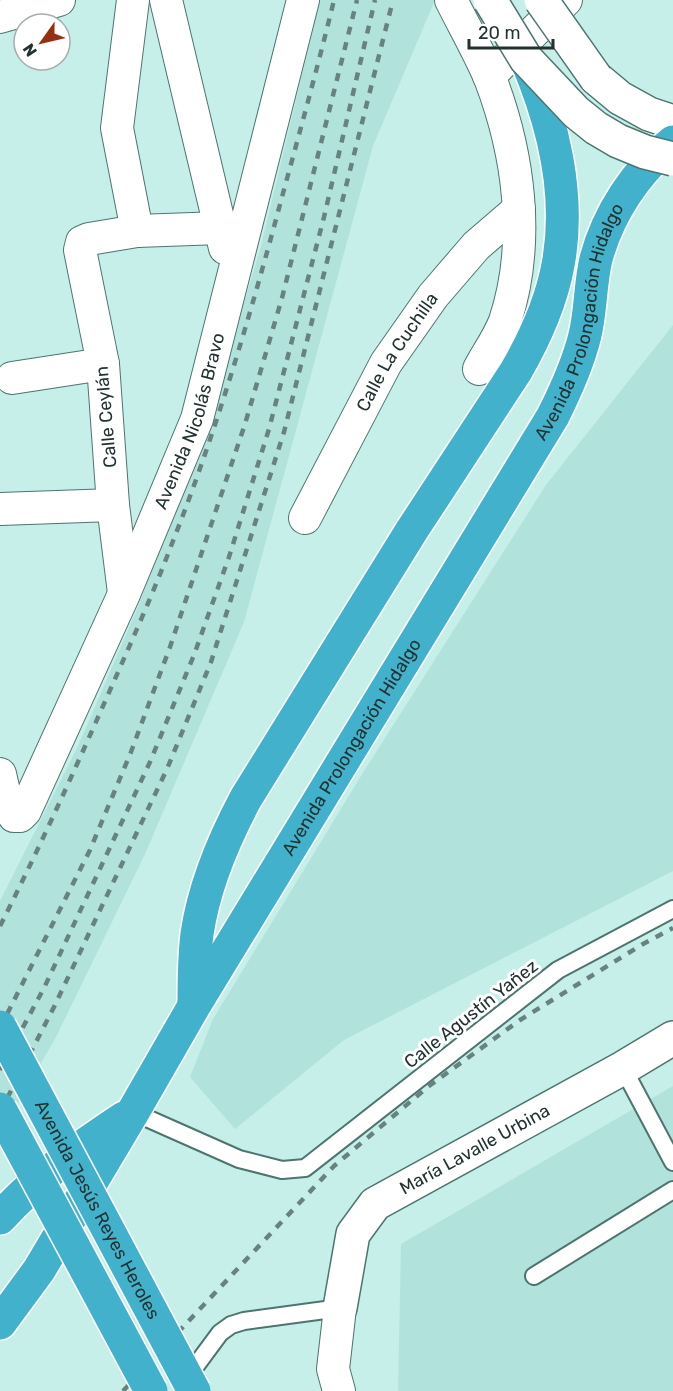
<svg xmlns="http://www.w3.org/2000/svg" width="673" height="1391" viewBox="0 0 673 1391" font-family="Rubik,sans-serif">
<rect width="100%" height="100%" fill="#c6efe9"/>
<path fill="#b1e3dc" d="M320,0H435L373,146L244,622L146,852L56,1037L0,1135V901L78,746L140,602L208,419L260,250Z
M673,325V871L344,1040L235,1129L190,1077L213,1019L364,771L546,485Z
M673,1086V1391H398L401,1244Z"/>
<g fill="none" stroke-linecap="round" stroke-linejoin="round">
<defs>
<path id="lane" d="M623,1068L673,1162
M133,1112L239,1159L282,1170L305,1168L558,970L673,909
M534,1276L673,1190
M186,1379L220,1333L231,1325L244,1321L340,1308"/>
<g id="street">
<path d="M133,0L117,128L137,231"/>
<path d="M166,0L225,248"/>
<path d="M451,0C464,26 479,52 490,78C519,154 531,242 505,321C499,337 487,354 479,369"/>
<path d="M0,17L59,0"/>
<path d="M489,76L566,0"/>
<path d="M12,378L103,364"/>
<path d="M0,509L113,505"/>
<path id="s1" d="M305,518L386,363L433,296L476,246L519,209"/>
<path d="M124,593L113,505L103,364L80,250L82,242L89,239L137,231L220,228"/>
<path id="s2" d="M0,774L7,805L14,816H20L25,811L124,594L197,419L303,0"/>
<path d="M339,1391L333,1369L340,1308"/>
</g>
<g id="secondary">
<path d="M596,78L620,98L649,114L673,122"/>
<path id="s3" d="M340,1308L353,1234L375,1204L623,1068L673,1038"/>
</g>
<g id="highway">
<path d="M194,1005C194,981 194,958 197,934C204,886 223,841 246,798L412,530L516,371C535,338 551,303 558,265C571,196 553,122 526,59"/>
<path d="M0,1218C36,1178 80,1147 124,1118"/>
<path id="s4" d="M0,1323L39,1270L133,1112L194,1006L553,416C566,390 578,364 585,335C591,310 590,284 596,259C608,214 636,171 673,142"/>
</g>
</defs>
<use href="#lane" stroke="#4e746f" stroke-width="20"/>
<use href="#street" stroke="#4e746f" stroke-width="34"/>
<use href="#secondary" stroke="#4e746f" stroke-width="36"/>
<use href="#highway" stroke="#fff" stroke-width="36"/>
<use href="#lane" stroke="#fff" stroke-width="16"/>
<use href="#street" stroke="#fff" stroke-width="32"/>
<use href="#secondary" stroke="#fff" stroke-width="33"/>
<use href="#highway" stroke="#42b1cc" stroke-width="33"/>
<path stroke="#68837f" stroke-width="4.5" stroke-dasharray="8 8" stroke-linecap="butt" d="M0,926C38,851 73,774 107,697C130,645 153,594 173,541C217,429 251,313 282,197C300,131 318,66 334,0
M0,1028L90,850L131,752L170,647L245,424L282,298L357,0
M0,1070L44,988L150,762L194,655L229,557L269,429L324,217L375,0
M0,1112L54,1007L167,769L211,662L284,432L393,0
M123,1391L334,1166L429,1086L520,1020L643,944L673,928"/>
<defs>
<path id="secondary-bridge" d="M490,0L526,59L576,112L596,128L618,141L645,152L673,159
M541,0L596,78"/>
<g id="highway-bridge">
<path id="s5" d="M0,1027L194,1391"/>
<path d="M0,1109L151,1391"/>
</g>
</defs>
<use href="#secondary-bridge" stroke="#4e746f" stroke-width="36" stroke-linecap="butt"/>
<use href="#highway-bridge" stroke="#fff" stroke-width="36" stroke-linecap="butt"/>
<use href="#secondary-bridge" stroke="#fff" stroke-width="33"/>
<use href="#highway-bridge" stroke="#42b1cc" stroke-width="33"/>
</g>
<g text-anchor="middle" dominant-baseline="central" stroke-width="6" stroke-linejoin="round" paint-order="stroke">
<g font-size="18" fill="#223230" stroke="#fff">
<text stroke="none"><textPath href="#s4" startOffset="1161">Avenida Prolongación Hidalgo</textPath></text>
<text stroke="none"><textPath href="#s1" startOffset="190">Calle La Cuchilla</textPath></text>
<text transform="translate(106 417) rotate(-95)">Calle Ceylán</text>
<text stroke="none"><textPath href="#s2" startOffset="482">Avenida Nicolás Bravo</textPath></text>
<text stroke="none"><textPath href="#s4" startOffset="675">Avenida Prolongación Hidalgo</textPath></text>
<text transform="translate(471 1014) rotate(-38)">Calle Agustín Yañez</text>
<text stroke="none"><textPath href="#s3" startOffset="226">María Lavalle Urbina</textPath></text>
<text stroke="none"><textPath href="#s5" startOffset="207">Avenida Jesús Reyes Heroles</textPath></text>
</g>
</g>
<g transform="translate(42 42) rotate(236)"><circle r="28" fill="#ffffff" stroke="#a7adac" stroke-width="1.5"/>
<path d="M0-4.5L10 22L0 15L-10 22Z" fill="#972f12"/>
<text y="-9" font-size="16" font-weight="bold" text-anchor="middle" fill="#223230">N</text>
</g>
<path d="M469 39v9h84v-9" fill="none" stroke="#223230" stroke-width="3"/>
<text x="478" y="39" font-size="18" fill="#223230" stroke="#ffffff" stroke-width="4.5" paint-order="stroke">20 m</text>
</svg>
